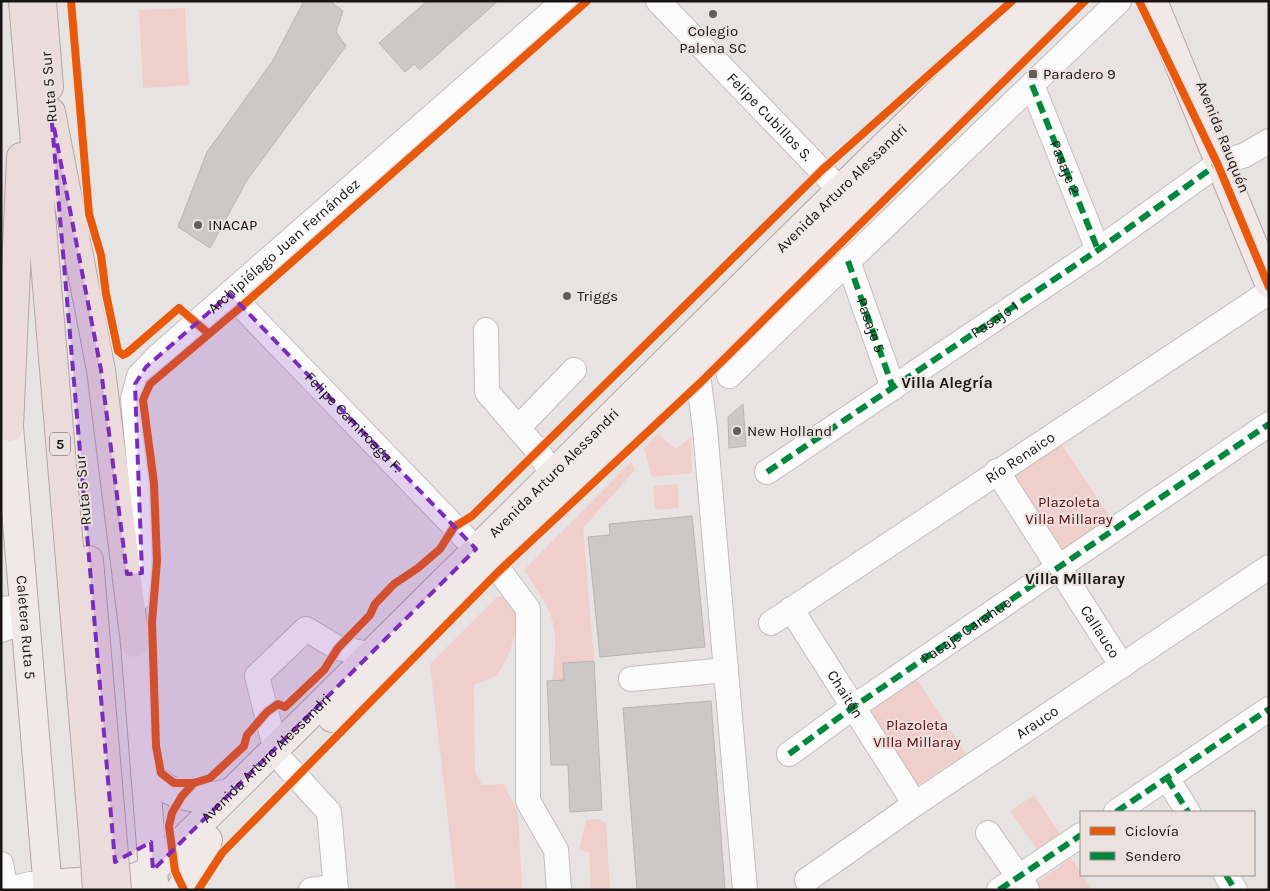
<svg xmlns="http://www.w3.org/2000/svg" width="1270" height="891" viewBox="0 0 1270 891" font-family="Karla,sans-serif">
<rect width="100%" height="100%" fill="#e8e3e3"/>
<path fill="#f0ceca" d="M185,8L189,85L143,88L139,10Z
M658,434L676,449L691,437L692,473L652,477L644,449Z
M1061,443L1111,519L1060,555L1011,475Z
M631,462L635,470L583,528L594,661L563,663L564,680L552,681C559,624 556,617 524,570Z
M678,484L679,508L655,510L653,486Z
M506,596L520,613L510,652L497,676L474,685L475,771L482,785L504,784L518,813L522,890H456L430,664L497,597Z
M917,680L966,754L917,786L868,712Z
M1034,795L1061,835L1038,851L1010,811Z
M597,819L606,823L610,890H591L589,853L579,850L586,820Z
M1071,858L1093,890H1026Z"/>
<path fill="#cbc8c7" stroke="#b9b5b5" d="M304,1H330L343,11L336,32L346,46L247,180L210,248L178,227L207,152L272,62Z
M427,1H498L420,70L414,64L405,72L379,43Z
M743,404L746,446L729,448L728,417Z
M692,516L705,647L600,657L588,537L610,535L609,524Z
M594,661L602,810L570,812L568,765H551L547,681L564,680L563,663Z
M711,701L725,890H637L623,708Z"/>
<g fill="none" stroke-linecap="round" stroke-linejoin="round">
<defs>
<g id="minor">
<path id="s1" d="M658,1L840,190"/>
<path id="s2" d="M1032,85L1098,250"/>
<path id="s3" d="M848,261L893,388"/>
<path id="s4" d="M230,294L476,549"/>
<path d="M486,330L487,392L538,451L552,474"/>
<path d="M695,351L705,429L745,890"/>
<path d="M729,376L1119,1"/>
<path d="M518,428L574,370"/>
<path id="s5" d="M997,471L1122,666"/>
<path d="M767,472L1098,250L1219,163L1245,155L1269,141"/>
<path d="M493,562L528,609V801L556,850L559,890"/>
<path id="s6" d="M138,599L142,535L141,486L133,399L139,376L158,356L564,1"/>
<path d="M1,609L25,607"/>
<path id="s7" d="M791,609L915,804"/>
<path id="s8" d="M771,623L1269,292"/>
<path d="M1,630L26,621"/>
<path d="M631,679L726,670"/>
<path d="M275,747L257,676L306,629L338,648L369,654"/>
<path id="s9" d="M789,754L852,708L1269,424"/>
<path d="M285,764L329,812L336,890"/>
<path d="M1167,778L1188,812"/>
<path d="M1116,812L1269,709"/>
<path d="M988,833L1027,889"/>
<path d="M1,864L6,889"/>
<path d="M1226,875L1235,890"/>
<path id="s10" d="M807,880L915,804L1269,567"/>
<path d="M6,890L30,884H48"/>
<path d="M311,890L335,886"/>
<path d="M999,890L1081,835"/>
</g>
<g id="major">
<path d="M1153,1L1269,283"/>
<path id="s11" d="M9,427L48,890"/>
<path d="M135,643L154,883"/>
<path d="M332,718L577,478L648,415L857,211L1066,1"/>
<path d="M145,772C172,796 192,804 228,793"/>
<path id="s12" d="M48,884L134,878L153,870L810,219L1033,1"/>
<path d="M180,890L208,840"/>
</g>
<path id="highway" d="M23,1L94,845
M42,1L49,87
M51,112L101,370L135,643
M9,427L21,157
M89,560L113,843"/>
</defs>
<use href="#minor" stroke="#c2bebd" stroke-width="26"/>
<use href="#major" stroke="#b6a5a4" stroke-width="30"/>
<use href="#highway" stroke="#b6a5a4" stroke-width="30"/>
<use href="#minor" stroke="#fcfbfb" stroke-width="24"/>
<use href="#major" stroke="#f1e8e8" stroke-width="28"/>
<use href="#highway" stroke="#ebdcdb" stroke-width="28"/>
<defs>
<path id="highway-bridge" d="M113,843L117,890
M94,845L97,890"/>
</defs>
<use href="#highway-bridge" stroke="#b6a5a4" stroke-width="30" stroke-linecap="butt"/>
<use href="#highway-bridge" stroke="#ebdcdb" stroke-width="28"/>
<g stroke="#00873e" stroke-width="6" stroke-dasharray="12 6" stroke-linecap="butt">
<path d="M1032,85L1098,250"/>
<path d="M848,261L893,388"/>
<path id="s13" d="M767,472L1098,250L1219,163"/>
<path d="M789,754L852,708L1269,424"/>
<path d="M1167,778L1188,812"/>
<path d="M1116,812L1269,709"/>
<path d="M1226,875L1235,890"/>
<path d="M999,890L1081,835"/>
</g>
<defs>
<path id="cycleway" d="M71,1L89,214L101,255L106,294L118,351L123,355L127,353L179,308L209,334
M587,1L242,306L150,384L143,400L154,483L157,561L152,622L156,746L161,773L174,783H194L210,778L244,746L247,735L267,712L278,704L285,707L324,670L338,648L370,615L375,604L394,584L418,568L440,549L454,527L472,516L822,170L1012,1
M1139,1L1218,165L1269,287
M184,890L175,871L169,826L172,813L182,796L194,783
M198,890L222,853L498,572L700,383L1085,1"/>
</defs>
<use href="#cycleway" stroke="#ebe2e0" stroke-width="11"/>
<use href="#cycleway" stroke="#e8590c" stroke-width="8"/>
</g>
<path fill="#7b2cbf" fill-opacity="0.2" stroke="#7b2cbf" stroke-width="4" stroke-dasharray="10 6" stroke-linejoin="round" d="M51,112L101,370L127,574L142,573L135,384L146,367L230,294L476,549L153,870L151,842L115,862Z"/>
<g fill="#615d5d" stroke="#ebe2e0" stroke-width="2">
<circle cx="713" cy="14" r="5"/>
<rect x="1028" y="69" width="10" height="10" rx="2.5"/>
<circle cx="198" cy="225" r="5"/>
<circle cx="567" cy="296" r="5"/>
<circle cx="737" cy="431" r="5"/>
</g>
<g text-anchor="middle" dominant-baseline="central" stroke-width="4" stroke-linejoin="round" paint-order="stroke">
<rect fill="#ebe2e0" stroke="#585252" stroke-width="1" x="50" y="432.5" width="20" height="23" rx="4"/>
<g font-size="14" font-weight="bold" fill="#191515">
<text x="60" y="444">5</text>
</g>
<g font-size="15" fill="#191515" stroke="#ebe2e0" text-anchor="start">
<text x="713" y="31" text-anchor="middle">Colegio<tspan x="713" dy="17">Palena SC</tspan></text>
<text x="1043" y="74">Paradero 9</text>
<text x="208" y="225">INACAP</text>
<text x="577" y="296">Triggs</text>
<text x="747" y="431">New Holland</text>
</g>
<g font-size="15" fill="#191515" stroke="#ebe2e0">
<text transform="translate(49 87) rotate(-95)">Ruta 5 Sur</text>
<text stroke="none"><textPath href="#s1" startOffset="161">Felipe Cubillos S.</textPath></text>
<text transform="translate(1223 137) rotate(68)">Avenida Rauquén</text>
<text stroke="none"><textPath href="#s2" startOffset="89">Pasaje 2</textPath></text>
<text stroke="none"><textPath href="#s12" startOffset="1076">Avenida Arturo Alessandri</textPath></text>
<text stroke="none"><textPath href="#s6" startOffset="419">Archipiélago Juan Fernández</textPath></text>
<text stroke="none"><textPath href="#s13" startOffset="274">Pasaje 1</textPath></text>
<text stroke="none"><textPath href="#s3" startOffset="68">Pasaje 5</textPath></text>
<text stroke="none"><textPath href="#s4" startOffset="178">Felipe Camiroaga F.</textPath></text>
<text stroke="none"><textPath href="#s8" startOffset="299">Río Renaico</textPath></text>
<text stroke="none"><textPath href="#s12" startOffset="671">Avenida Arturo Alessandri</textPath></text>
<text transform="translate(83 490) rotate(-95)">Ruta 5 Sur</text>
<text stroke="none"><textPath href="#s11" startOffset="201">Caletera Ruta 5</textPath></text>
<text stroke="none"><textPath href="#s9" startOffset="216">Pasaje Carahue</textPath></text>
<text stroke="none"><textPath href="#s5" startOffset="191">Callauco</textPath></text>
<text stroke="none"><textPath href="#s7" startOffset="101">Chaitén</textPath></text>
<text stroke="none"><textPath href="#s10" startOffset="279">Arauco</textPath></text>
<text stroke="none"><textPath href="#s12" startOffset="266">Avenida Arturo Alessandri</textPath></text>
</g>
<g font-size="15" fill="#620b0d" stroke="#ebe2e0">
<text x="1069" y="502">Plazoleta<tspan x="1069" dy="17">Villa Millaray</tspan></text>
<text x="917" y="725">Plazoleta<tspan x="917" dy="17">VIlla Millaray</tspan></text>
</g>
<g font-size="16" font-weight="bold" fill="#191515" stroke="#ebe2e0">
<text x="947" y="382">Villa Alegría</text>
<text x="1075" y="578">Villa Millaray</text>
</g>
</g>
<rect width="1270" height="891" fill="none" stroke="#191515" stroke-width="5"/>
<rect x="1080" y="811" width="175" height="65" fill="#ebe2e0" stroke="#97908f"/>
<rect x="1090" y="827" width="25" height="8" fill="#e8590c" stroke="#97908f"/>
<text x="1125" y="836" font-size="15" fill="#191515">Ciclovía</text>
<rect x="1090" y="852" width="25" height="8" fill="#00873e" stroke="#97908f"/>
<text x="1125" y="861" font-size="15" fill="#191515">Sendero</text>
</svg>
